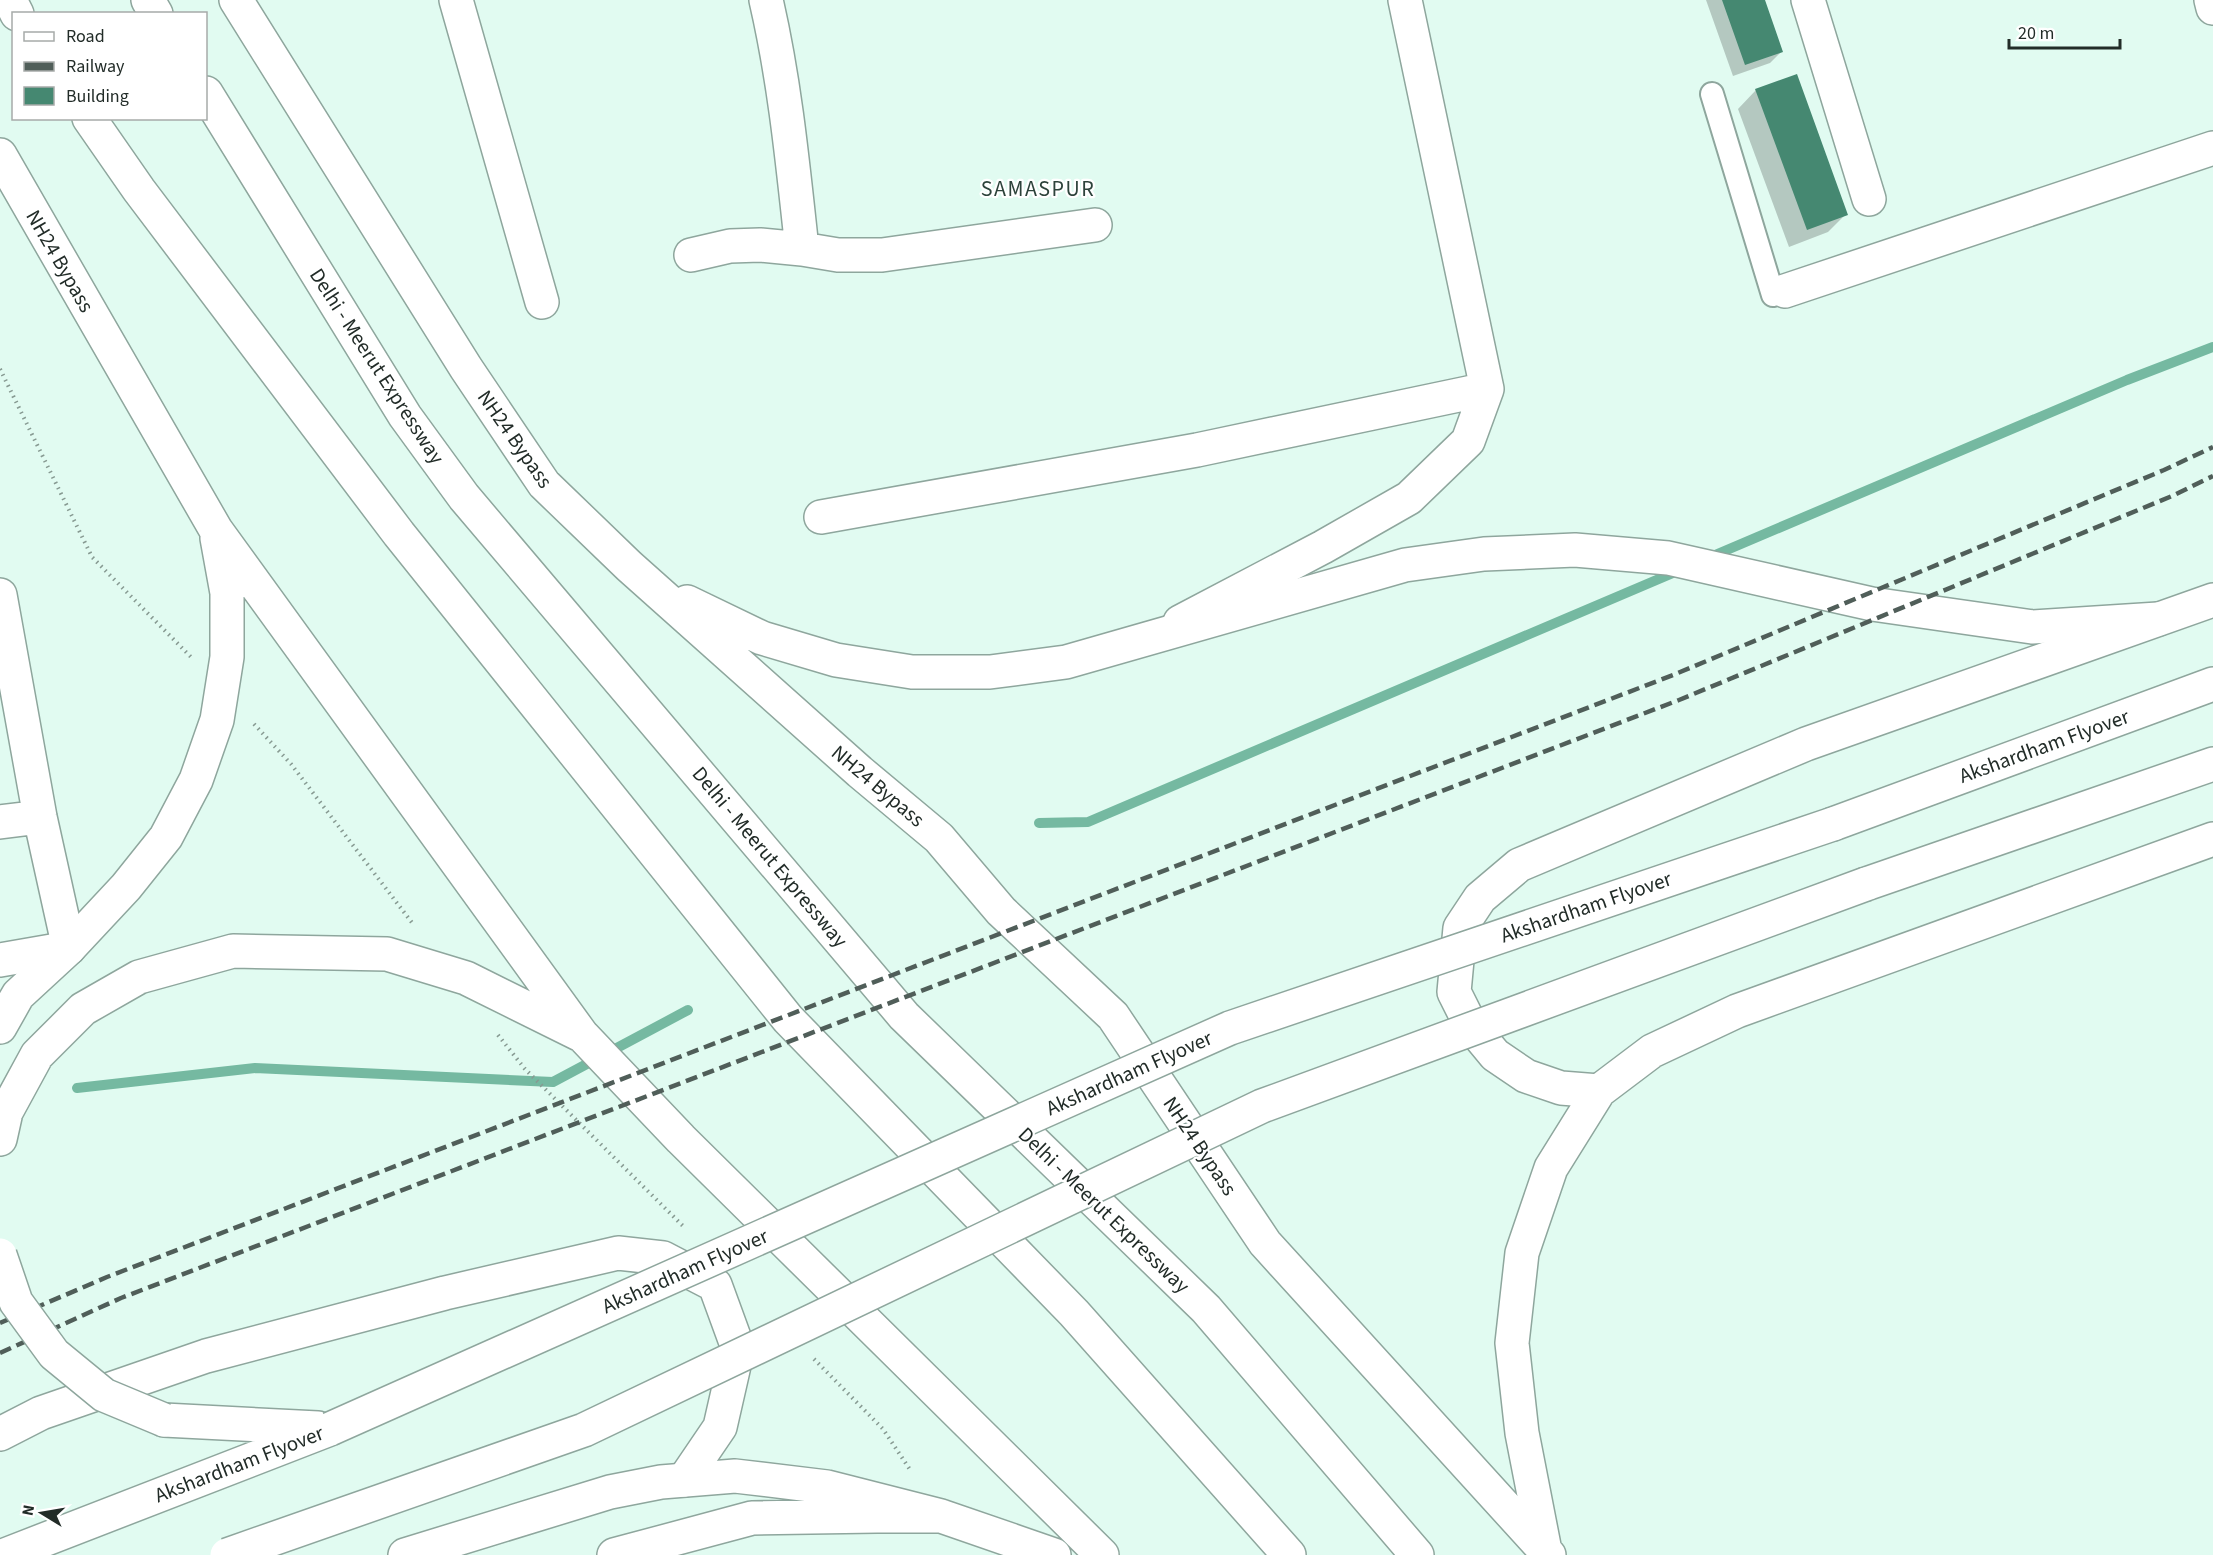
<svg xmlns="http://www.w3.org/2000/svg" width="2213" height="1555" viewBox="0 0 2213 1555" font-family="'Source Sans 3',sans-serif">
<rect width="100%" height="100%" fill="#e1fbf1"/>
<path fill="#0003" d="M1706,0H1764L1782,51L1770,63L1733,76Z
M1756,90L1846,214L1828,232L1789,247L1738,109Z"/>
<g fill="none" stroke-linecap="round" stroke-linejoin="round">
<path stroke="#75b9a1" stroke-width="10" d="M1708,558L2127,380L2213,347
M1039,823L1088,822L1680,570
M77,1088L255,1068L553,1082L688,1010"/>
</g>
<path fill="#458871" d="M1722,0H1765L1783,52L1745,65Z
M1797,74L1848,215L1807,230L1755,89Z"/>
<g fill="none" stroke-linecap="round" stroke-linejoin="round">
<defs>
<path id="lane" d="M1712,94L1773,295L1785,291"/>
<path id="street" d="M456,0L542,302
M766,0C785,82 793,166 802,249
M1808,0L1869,199
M2211,0L2213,8
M691,255L730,246L760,245L802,249L838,255H882L1095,225
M1785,291L2213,148
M821,517L1197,450L1487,389
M0,595L40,817L69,948L0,960
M1180,622L1323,547L1409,498L1468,441L1487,389L1405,0
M0,822L40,817"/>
<path id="primary" d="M1599,1091L1561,1088L1526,1076L1495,1055L1471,1026L1454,992L1460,928L1480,898L1519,865L1806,744L2213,600
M0,1434L41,1413L206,1356L445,1293L618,1253L663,1258L715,1285L738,1348L720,1427L684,1480"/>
<path id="highway" d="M10,0L17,14
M148,0L156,14
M236,0L466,368L544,484L629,566L860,772L939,838L1001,911L1113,1016L1265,1243L1549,1555
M206,93L405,416L464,497L904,1016L1206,1309L1417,1555
M89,118L139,190L399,534L788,1019L1074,1313L1289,1555
M0,155L216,530L582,1035L681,1139L1102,1555
M687,602L762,638L836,660L912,672H990L1066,662L1405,565L1484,554L1575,550L1668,558L1872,604L2032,627L2158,619
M1833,824L2213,684
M1866,884L2213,764
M0,1027L18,995L69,948L126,887L166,837L196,780L217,720L227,657V593L217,538
M0,1139L6,1112L37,1055L83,1009L139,977L233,951L387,954L466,978L579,1034
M164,1420L318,1428
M1545,1551L1522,1433L1512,1343L1522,1253L1551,1168L1599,1091L1652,1051L1737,1011L2213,839
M5,1555L330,1429
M405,1555L610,1492L661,1482L735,1476L827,1487L941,1516
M614,1555L752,1518L877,1516H941L1054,1555"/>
</defs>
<use href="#lane" stroke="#8ea69d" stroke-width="26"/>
<use href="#street" stroke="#8ea69d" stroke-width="36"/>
<use href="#primary" stroke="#8ea69d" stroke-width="36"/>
<use href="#highway" stroke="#8ea69d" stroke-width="36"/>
<path stroke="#879a92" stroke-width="4" stroke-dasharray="1.5 4.5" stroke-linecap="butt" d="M0,369L92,557L191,657
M254,724L291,764L413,924
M498,1035L525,1069L683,1226
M814,1359L883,1429L911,1471"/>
<use href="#lane" stroke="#fff" stroke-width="22"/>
<use href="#street" stroke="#fff" stroke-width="33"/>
<use href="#primary" stroke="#fff" stroke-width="33"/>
<use href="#highway" stroke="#fff" stroke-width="33"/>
<path stroke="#505e59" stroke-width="4.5" stroke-dasharray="12 6" stroke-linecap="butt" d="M0,1323L107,1277L1673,675L2164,470L2213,447
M0,1353L121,1298L1679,700L2172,496L2213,476"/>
<defs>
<path id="highway-bridge" d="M0,1255L16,1302L54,1354L104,1395L164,1420
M330,1429L1230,1028L1833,824
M227,1555L584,1430L1262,1106L1866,884"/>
</defs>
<use href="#highway-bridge" stroke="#8ea69d" stroke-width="36" stroke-linecap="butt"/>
<use href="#highway-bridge" stroke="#fff" stroke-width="33"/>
</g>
<g text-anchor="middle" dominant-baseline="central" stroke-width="4.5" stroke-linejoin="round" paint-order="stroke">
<g font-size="21" fill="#222c28" stroke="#fff">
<text transform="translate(60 261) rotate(60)">NH24 Bypass</text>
<text transform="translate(377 366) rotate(57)">Delhi - Meerut Expressway</text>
<text transform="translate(515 439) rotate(55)">NH24 Bypass</text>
<text transform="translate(2044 746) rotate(-20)">Akshardham Flyover</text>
<text transform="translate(878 786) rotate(40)">NH24 Bypass</text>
<text transform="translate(770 857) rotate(50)">Delhi - Meerut Expressway</text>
<text transform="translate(1586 907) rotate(-19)">Akshardham Flyover</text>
<text transform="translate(1129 1073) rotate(-24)">Akshardham Flyover</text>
<text transform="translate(1200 1146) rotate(56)">NH24 Bypass</text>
<text transform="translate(1104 1210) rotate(44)">Delhi - Meerut Expressway</text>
<text transform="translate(685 1271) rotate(-24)">Akshardham Flyover</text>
<text transform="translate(239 1464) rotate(-21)">Akshardham Flyover</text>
</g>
<g font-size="22" letter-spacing="1.5" fill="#2d433b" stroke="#fff">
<text x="1038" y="189">SAMASPUR</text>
</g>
</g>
<rect x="12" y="12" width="195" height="108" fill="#ffffff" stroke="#a7aba9" stroke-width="1.5"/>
<rect x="24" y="32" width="30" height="9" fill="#ffffff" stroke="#a7aba9" stroke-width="1.5"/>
<text x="66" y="42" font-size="18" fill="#222c28">Road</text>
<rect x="24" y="62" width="30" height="9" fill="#505e59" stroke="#a7aba9" stroke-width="1.5"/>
<text x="66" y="72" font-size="18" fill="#222c28">Railway</text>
<rect x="24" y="87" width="30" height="18" fill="#458871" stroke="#a7aba9" stroke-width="1.5"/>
<text x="66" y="102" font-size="18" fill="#222c28">Building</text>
<g transform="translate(42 1513) rotate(281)" stroke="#ffffff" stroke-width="4.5" paint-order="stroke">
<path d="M0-4.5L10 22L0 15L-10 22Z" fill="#222c28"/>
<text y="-9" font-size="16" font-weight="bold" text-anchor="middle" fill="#222c28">N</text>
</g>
<path d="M2009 39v9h111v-9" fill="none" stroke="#222c28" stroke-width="3"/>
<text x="2018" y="39" font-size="18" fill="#222c28" stroke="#ffffff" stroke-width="4.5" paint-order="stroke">20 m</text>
</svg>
